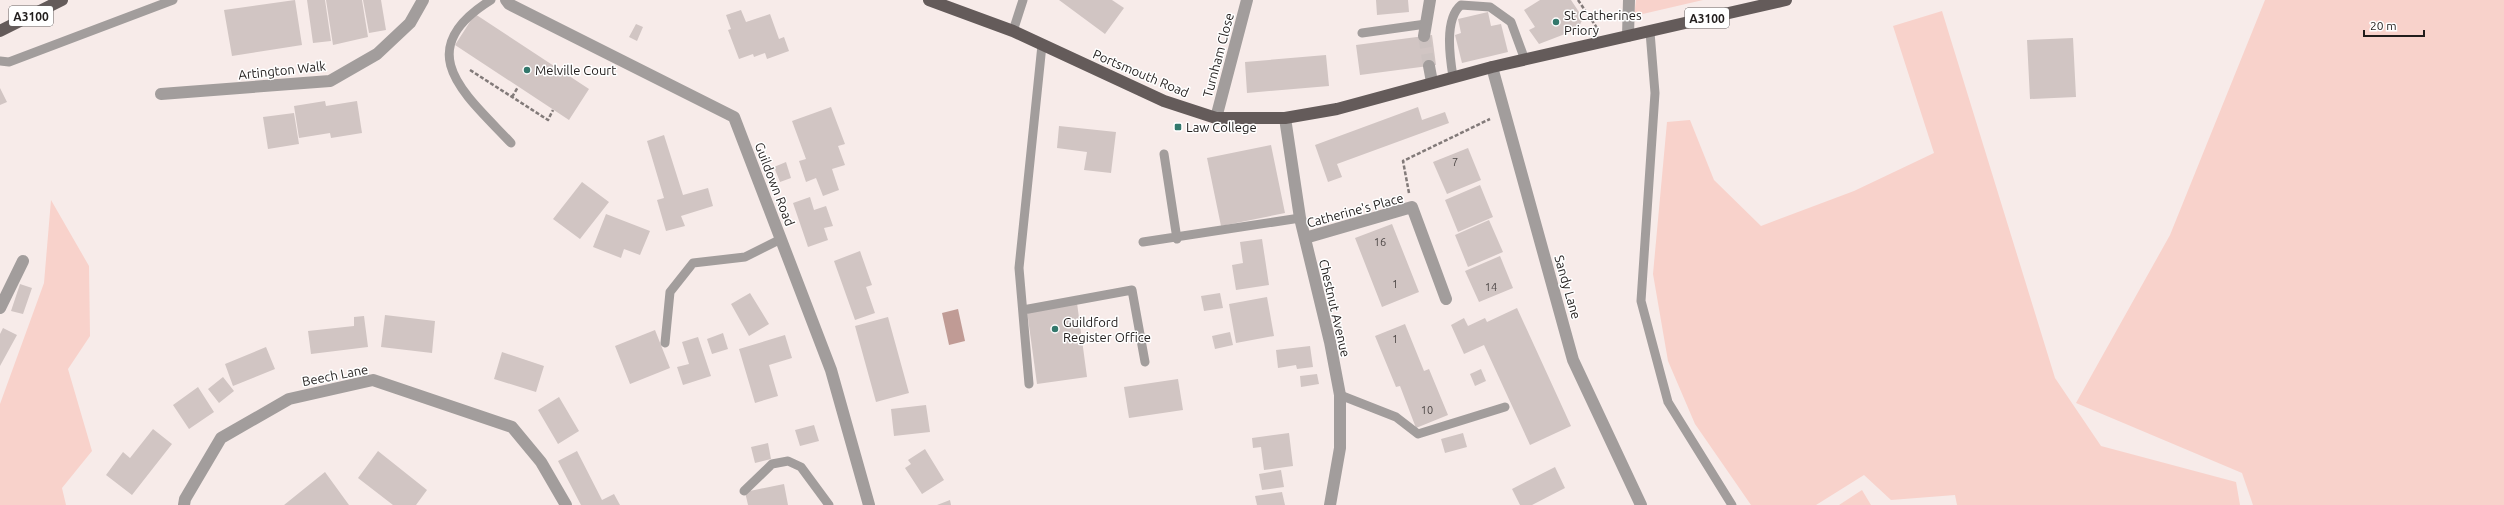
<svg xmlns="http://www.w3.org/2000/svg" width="2504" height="505" viewBox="0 0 2504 505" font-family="Ubuntu,sans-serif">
<rect width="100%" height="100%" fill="#f7ebe9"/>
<path fill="#f8d2cb" d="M1636,0H1703L1634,16Z
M2265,0H2504V505H2253L2242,473L2076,403L2170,235Z
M1942,11L2055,378L2101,446L2236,482L2240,505H1957L1955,495L1891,500L1864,475L1816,505H1751L1695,424L1668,361L1653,274L1667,122L1690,120L1714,180L1761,226L1854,191L1934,153L1893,26Z
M51,200L89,266L90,336L68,369L92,451L62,488L66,505H0V404L44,283Z
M1862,490L1871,505H1839Z"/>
<path fill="#c09b95" d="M958,309L965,341L949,345L942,313Z"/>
<path fill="#d1c5c3" d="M295,0L302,45L232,56L224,10Z
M307,0H325L331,41L313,43Z
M326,0H362L368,37L333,45Z
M363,0H381L386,30L369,33Z
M1059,0H1112L1124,8L1105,34Z
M1376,0H1408L1409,12L1377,15Z
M1540,0H1571L1583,18L1578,29L1539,44L1529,30L1535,27L1524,10Z
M741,10L746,22L770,14L779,39L784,37L789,51L767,59L765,53L754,57L753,54L739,59L728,30L731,29L726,15Z
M1488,12L1491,26L1501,24L1508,52L1462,63L1455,35L1461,33L1458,19Z
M475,14L589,89L569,120L455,45Z
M636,24L643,27L637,41L629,37Z
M1432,35L1436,65L1360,75L1356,45Z
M2073,38L2076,97L2030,99L2027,40Z
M1326,55L1329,86L1247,93L1245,62Z
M0,88L7,102L0,105Z
M325,101L326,106L357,101L362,133L331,138L330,133L299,138L294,106Z
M831,107L845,144L838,146L845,165L832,169L839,190L823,196L816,178L806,182L799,161L806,159L792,121Z
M1418,107L1422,120L1445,112L1449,123L1337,164L1342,177L1328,182L1315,145Z
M294,113L299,144L268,149L263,117Z
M1059,126L1116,132L1111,173L1084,170L1087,152L1057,148Z
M664,135L683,195L708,188L713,206L681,216L685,226L666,231L657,200L664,198L647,141Z
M1271,145L1285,213L1221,226L1207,158Z
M1468,148L1481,180L1447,194L1433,162Z
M786,162L791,178L780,182L774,167Z
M582,182L609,202L580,239L553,219Z
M1480,185L1493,217L1458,232L1445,200Z
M810,197L814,210L826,206L833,226L824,228L828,240L808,247L793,203Z
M606,214L650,231L640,255L624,249L621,258L593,247Z
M1489,220L1503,252L1468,267L1455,235Z
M1392,224L1419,292L1382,307L1355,238Z
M1262,239L1269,285L1236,290L1232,265L1243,263L1240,242Z
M860,251L872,285L866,287L875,313L855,320L834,261Z
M1500,256L1513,288L1479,302L1465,271Z
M20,284L32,288L23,314L11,311Z
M750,293L769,324L749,336L731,304Z
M1220,293L1223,308L1204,311L1201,296Z
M1267,297L1274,336L1236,343L1229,304Z
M1077,303L1087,377L1037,384L1027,311Z
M1517,308L1571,426L1530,445L1484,345L1464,354L1451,325L1464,318L1468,326L1485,318L1487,322Z
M385,315L435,321L432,353L381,347Z
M364,316L368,347L311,354L308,331L354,326V317Z
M888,317L909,393L876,402L855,326Z
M1405,324L1424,371L1429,369L1448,415L1416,428L1400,386L1396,387L1375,336Z
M3,328L17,335L0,366V334Z
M655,330L670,368L630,384L615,346Z
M1230,332L1233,345L1215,349L1212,336Z
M723,333L728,349L712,354L707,339Z
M785,335L792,358L769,365L778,396L755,403L739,349Z
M698,337L711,376L683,385L677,367L689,364L682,342Z
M1310,346L1313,367L1297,369L1296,365L1278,368L1276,350Z
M266,347L275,369L233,386L225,364Z
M502,352L544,366L536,392L494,379Z
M1481,369L1486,381L1475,386L1470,374Z
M1317,374L1319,384L1301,387L1300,376Z
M223,377L234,391L219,403L208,389Z
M1178,379L1183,410L1129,418L1124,387Z
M198,387L214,412L189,429L173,405Z
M559,397L579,431L558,444L538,410Z
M926,405L930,432L894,436L891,409Z
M814,425L819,441L800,446L795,430Z
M153,429L172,444L132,495L106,475L123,452L130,458Z
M1289,433L1293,466L1264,470L1261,447L1253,448L1252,438Z
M1463,433L1467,447L1445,453L1441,439Z
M768,443L771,459L755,463L751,447Z
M925,449L944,480L922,494L905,468L911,464L908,460Z
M378,451L427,490L416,505H393L358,478Z
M577,451L602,500L614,494L620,505H581L558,461Z
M1555,467L1565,488L1532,505H1520L1512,489Z
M1281,470L1284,487L1262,490L1259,474Z
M325,472L349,505H284Z
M784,484L788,505H748L745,492Z
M1282,492L1285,505H1257L1255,496Z
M950,500L951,505H937Z"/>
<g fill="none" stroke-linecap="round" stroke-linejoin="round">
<path stroke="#ccc2c0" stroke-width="12" stroke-dasharray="12 6" stroke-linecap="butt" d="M1424,36L1429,66"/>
<path stroke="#827a79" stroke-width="2.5" stroke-dasharray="4 2" stroke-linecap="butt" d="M1578,0L1597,28
M470,70L548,120L553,110
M512,97L518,87
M1409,193L1403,161L1490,119"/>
<path stroke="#a29d9c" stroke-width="9" d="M491,0C409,51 465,94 511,143
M1013,31L1023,0
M1650,32L1655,93L1641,301L1668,402L1732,505
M1362,33L1426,24
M0,61L9,62L173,0
M1453,77C1450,58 1444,19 1461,5L1490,7L1511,22L1525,60
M1164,154L1177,239
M1143,242L1300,218
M1023,310L1132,290L1145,362
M665,343L670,292L693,263L745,257L781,239
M1029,384L1019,268L1042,45
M1340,395L1396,417L1418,434L1505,407
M744,491L772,464L788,461L801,467L829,505"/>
<path stroke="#a29d9c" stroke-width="12" d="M506,0L509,4L734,117L831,370L869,505
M1424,36L1430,0
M1628,36L1629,0
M1429,66L1432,82
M1492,67L1573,360L1641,505
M161,94L330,81L377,54L410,23L423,0
M1216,118L1247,0
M1285,118L1300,218L1330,342L1340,395V448L1330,505
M1305,238L1412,207L1446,299
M0,308L23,261
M184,505L185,499L221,438L289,399L373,380L512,427L541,462L566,505"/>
<path stroke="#645b5a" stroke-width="12" d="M929,0L1013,31L1164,101L1216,118H1285L1337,109L1492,67L1786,0
M0,31L62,0"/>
</g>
<g fill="#33786c" stroke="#fff" stroke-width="1.5">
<circle cx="1556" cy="22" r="4"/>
<circle cx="527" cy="70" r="4"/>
<rect x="1174" y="123" width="8" height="8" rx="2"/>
<circle cx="1055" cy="329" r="4"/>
</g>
<g text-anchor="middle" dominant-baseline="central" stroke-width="3" stroke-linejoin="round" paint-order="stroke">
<g font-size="11" fill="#4d4746">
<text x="1455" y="162">7</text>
<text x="1380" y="242">16</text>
<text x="1395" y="284">1</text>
<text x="1491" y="287">14</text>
<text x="1395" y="339">1</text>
<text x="1427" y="410">10</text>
</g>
<g fill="#fff" stroke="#646160" stroke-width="1">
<rect x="9" y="6" width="44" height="20" rx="3"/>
<rect x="1685" y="8" width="44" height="20" rx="3"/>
</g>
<g font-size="12" font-weight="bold" fill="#211d1c">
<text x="31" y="16">A3100</text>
<text x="1707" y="18">A3100</text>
</g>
<g font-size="13" fill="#211d1c" stroke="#fff" text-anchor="start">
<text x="1564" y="15">St Catherines<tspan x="1564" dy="15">Priory</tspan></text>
<text x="535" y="70">Melville Court</text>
<text x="1186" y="127">Law College</text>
<text x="1063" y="322">Guildford<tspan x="1063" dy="15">Register Office</tspan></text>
</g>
<g font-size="13" fill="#211d1c" stroke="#fff">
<text transform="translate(1218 55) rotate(-75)">Turnham Close</text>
<text transform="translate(282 70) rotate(-6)">Artington Walk</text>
<text transform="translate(1141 73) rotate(23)">Portsmouth Road</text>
<text transform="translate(775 184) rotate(69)">Guildown Road</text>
<text transform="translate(1355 210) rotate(-15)">Catherine's Place</text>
<text transform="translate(1568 287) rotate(74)">Sandy Lane</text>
<text transform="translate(1335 308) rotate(77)">Chestnut Avenue</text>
<text transform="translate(335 375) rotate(-11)">Beech Lane</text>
</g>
</g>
<path d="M2364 30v6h60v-6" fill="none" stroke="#211d1c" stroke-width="2"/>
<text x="2370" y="30" font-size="12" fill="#211d1c" stroke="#ffffff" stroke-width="3" paint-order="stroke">20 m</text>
</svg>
